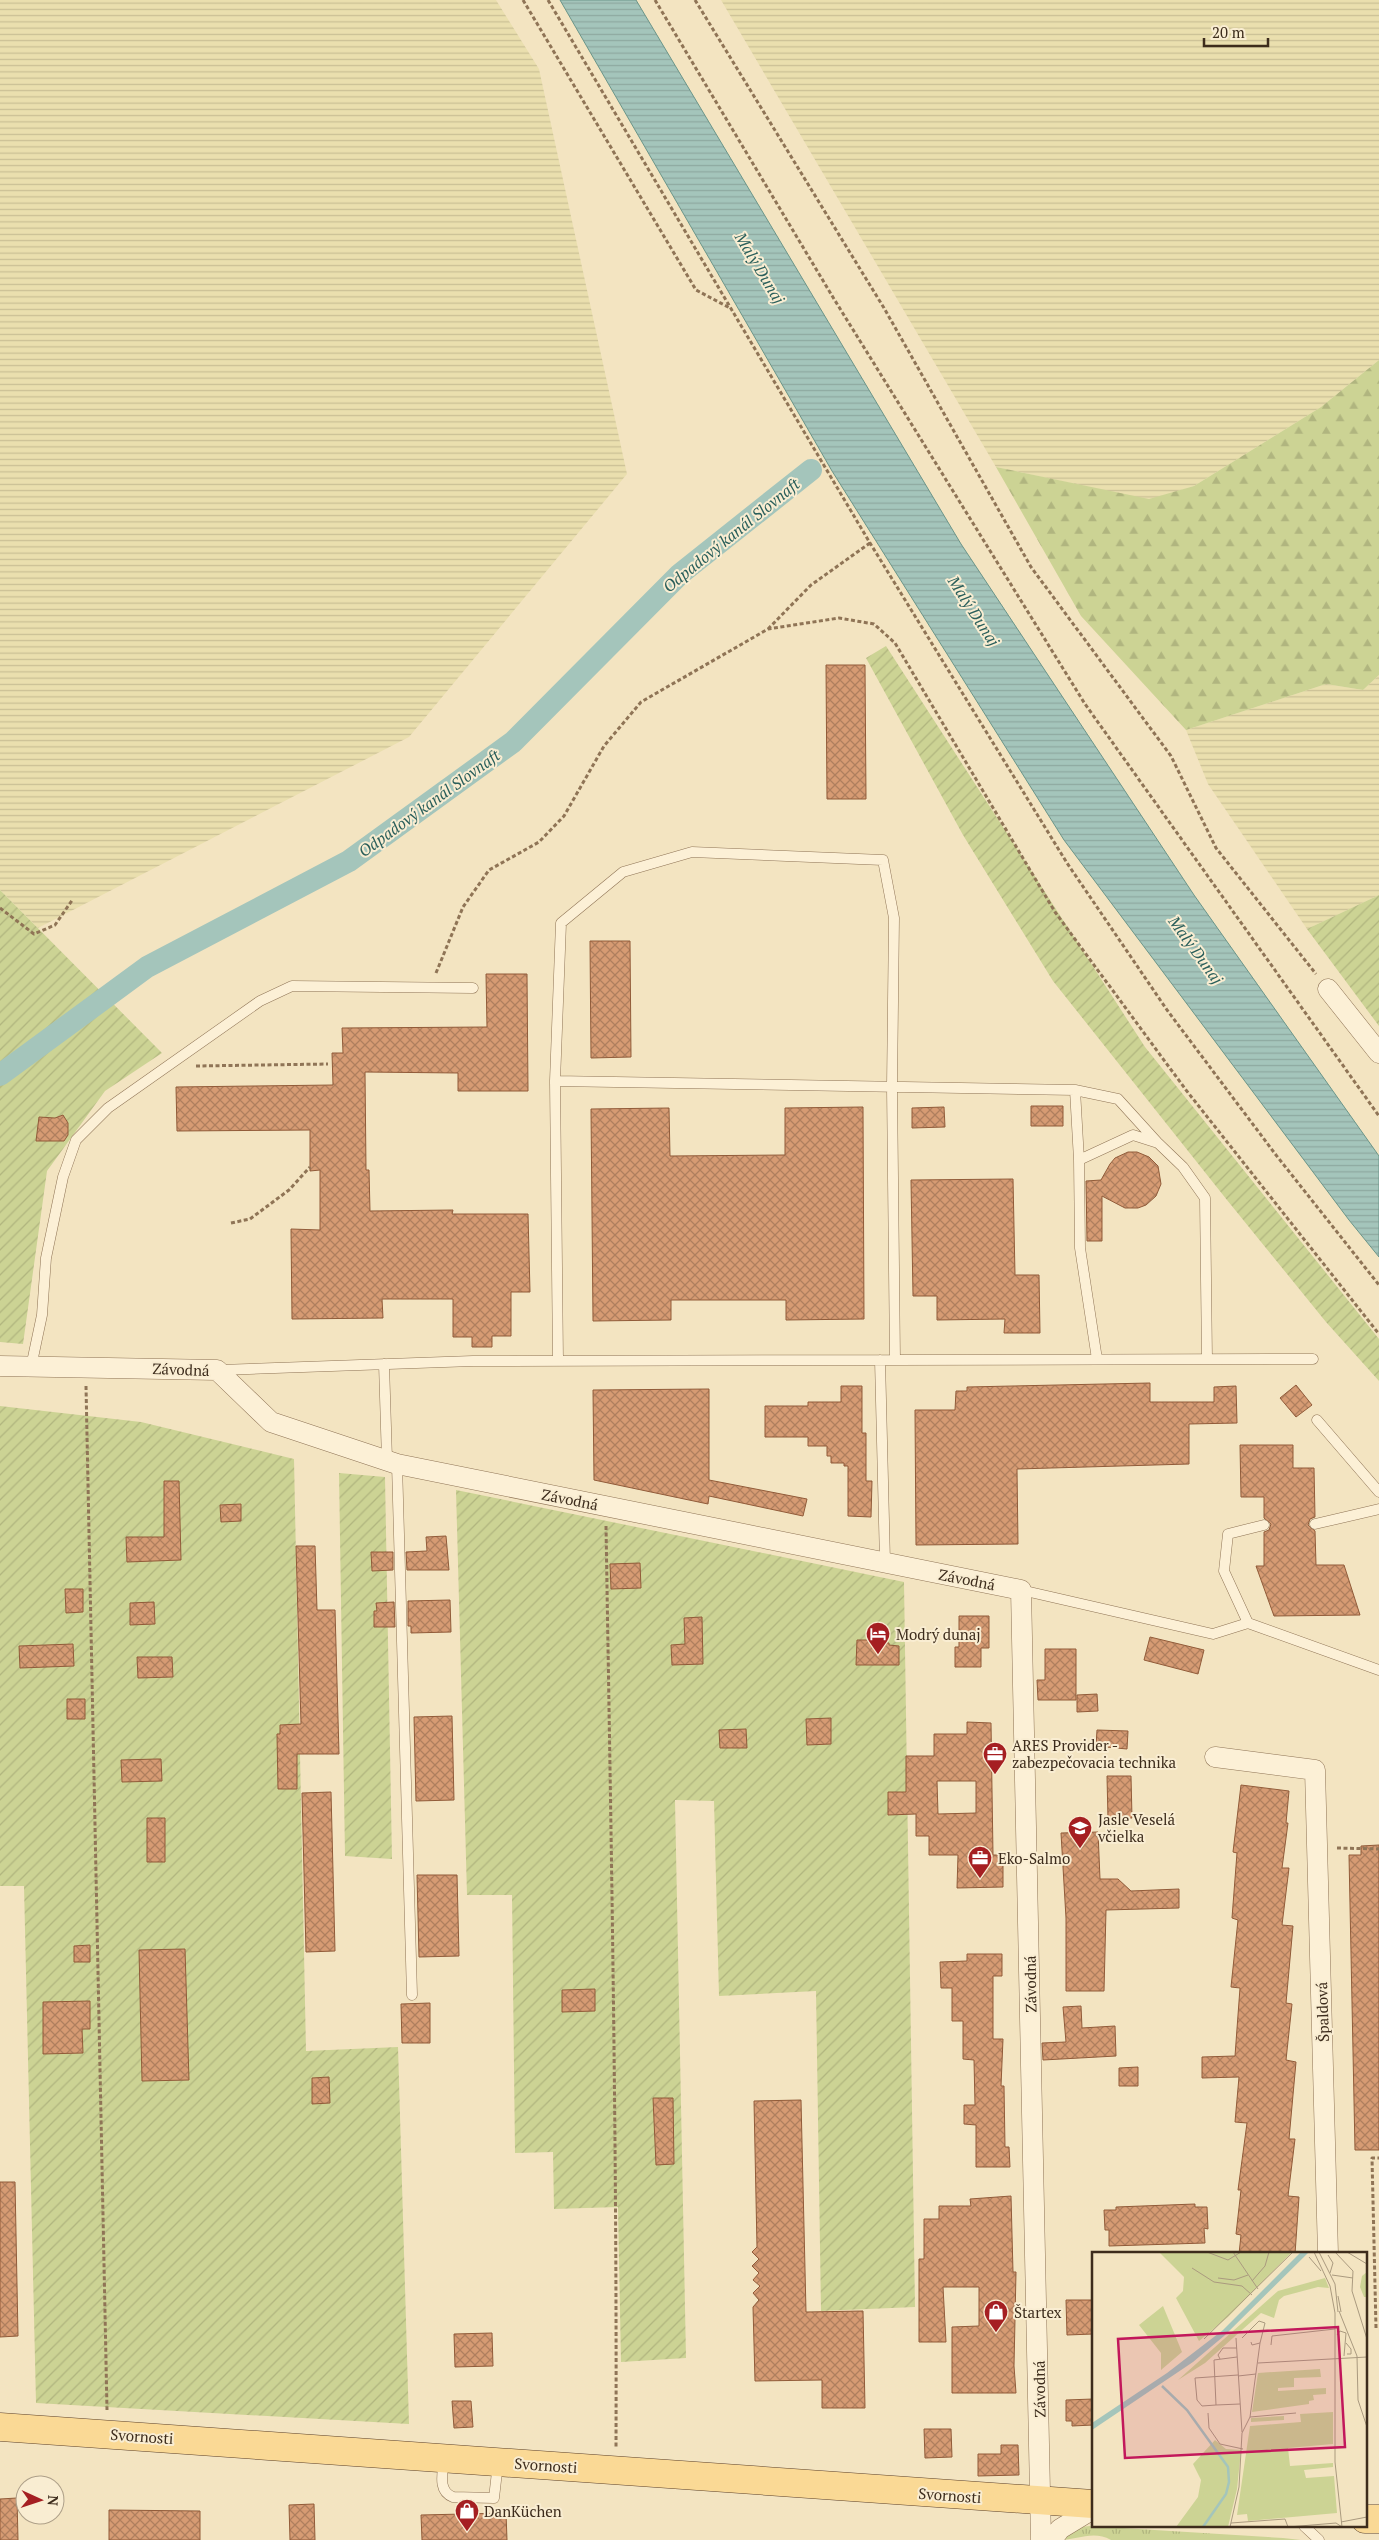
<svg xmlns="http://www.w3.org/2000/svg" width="1379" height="2540" viewBox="0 0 1379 2540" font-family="'PT Serif',serif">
<defs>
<pattern id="farmland-rules" width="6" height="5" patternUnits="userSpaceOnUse" patternTransform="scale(1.25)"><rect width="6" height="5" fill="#eadfae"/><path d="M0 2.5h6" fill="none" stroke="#cac095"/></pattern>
<pattern id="grass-tufts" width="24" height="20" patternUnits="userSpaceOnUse" patternTransform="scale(1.25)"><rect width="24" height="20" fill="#ccd394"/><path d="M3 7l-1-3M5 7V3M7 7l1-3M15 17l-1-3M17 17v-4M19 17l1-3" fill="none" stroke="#b0b57f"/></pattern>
<pattern id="forest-firs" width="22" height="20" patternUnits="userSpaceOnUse" patternTransform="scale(1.25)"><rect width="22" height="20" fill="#ccd394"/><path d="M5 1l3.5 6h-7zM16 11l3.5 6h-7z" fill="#b0b57f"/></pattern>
<pattern id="garden-furrows" width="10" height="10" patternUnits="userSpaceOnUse" patternTransform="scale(1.25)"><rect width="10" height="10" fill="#ccd394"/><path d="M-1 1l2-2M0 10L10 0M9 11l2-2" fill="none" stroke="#b0b57f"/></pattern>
<pattern id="water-rules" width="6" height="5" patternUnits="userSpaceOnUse" patternTransform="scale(1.25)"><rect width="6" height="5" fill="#a4c5bb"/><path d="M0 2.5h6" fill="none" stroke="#8ea9a0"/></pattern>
<pattern id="building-cross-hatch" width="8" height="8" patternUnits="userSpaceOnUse" patternTransform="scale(1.25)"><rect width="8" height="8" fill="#d69b73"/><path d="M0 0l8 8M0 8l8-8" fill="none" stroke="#af7f5e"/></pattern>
</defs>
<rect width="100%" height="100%" fill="#f3e4c1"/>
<path fill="url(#farmland-rules)" d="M0,0H496L539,69L627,474L409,737L38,928L0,890Z
M721,0H1379V360L1321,407L1194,486L1149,500L996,467Z
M1379,675V895L1307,929L1208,784L1186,730L1326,684L1363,690Z"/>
<path fill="url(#grass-tufts)" d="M1090,2526L1283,2538L1301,2540H1111C1093,2530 1078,2540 1059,2540L1080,2527Z"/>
<path fill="url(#forest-firs)" d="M1379,360V675L1363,690L1326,684L1186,730L1081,616L996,467L1149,499L1194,486L1321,407Z"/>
<path fill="url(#garden-furrows)" d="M886,646L1145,1047L1379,1339V1381L1326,1322L1227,1200L1053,981L963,835L866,658Z
M0,890L162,1053L105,1091L47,1171L23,1344L0,1342Z
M1379,895V1026L1307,929Z
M0,1406L141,1422L294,1459L306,2051L398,2047L409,2424L36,2403L24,1886H0Z
M339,1473L385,1477L392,1859L345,1856Z
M456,1490L904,1582L915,2307L821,2311L816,1991L719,1996L714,1801L675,1800L686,2358L621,2362L618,2207L554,2209L553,2152L515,2153L512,1895H467Z"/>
<path fill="url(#water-rules)" stroke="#6a9589" d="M560,0H636L961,544L1194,895L1379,1156V1257L1349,1220L1064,840L832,471Z"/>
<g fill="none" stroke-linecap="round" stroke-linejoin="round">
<path stroke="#a4c5bb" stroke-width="22" d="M0,1075L147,967L349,861L513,742L680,574L811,470"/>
</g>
<path fill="url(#building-cross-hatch)" stroke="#915b39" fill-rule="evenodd" d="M826,665H865L866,799H827Z
M590,941H630L631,1057L591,1058Z
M486,974H527L528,1091H458V1073L365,1072L366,1170H369L370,1211L453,1210L452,1214H528L530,1292H511V1336H492V1347H472V1337H453V1299H382L383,1318L292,1319L291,1229L320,1230V1170L310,1171V1130L177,1131L176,1087L333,1085L332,1053H343L342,1028L487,1027Z
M1031,1106H1063V1126H1031Z
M863,1107L864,1319L786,1320V1300H671V1320L593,1321L591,1109L669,1108L670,1156L785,1155V1108Z
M944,1107L945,1127L912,1128V1108Z
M63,1115L68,1123V1135L64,1141H36L39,1117L55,1118Z
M1128,1152H1137L1149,1157L1158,1166L1161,1184L1156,1196L1146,1205L1138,1208H1125L1102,1196V1241H1087L1086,1181L1101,1180L1110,1164L1115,1158Z
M1013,1179L1015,1275H1039L1040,1333H1004L1005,1319L937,1320V1296H913L911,1180Z
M1150,1383V1402H1214V1387L1236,1386L1237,1423L1189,1424V1464L1017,1469L1018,1544L916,1545L915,1410H955L956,1391H967V1387Z
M1296,1385L1312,1405L1296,1417L1280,1398Z
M841,1386H862V1433H866V1481H872L871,1517L848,1516V1466H844V1463H831V1456H827V1446H808V1437H765V1406H808V1402H841Z
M709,1389V1480L807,1499L803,1516L709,1496L708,1504L594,1480L593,1390Z
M1240,1445H1293V1468H1314L1315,1517L1310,1519L1308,1525L1315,1531L1316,1565H1344L1360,1615L1274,1616L1256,1566H1264V1532L1269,1530L1271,1524L1264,1518V1497H1241Z
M164,1481H179L181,1560L127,1562L126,1537H164Z
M241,1504V1521L221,1522L220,1505Z
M446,1536L449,1570H407L406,1552L427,1551L426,1537Z
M296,1546H315L317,1610H335L339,1754H297V1789H278L277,1734H280V1725L301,1724Z
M371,1552H393V1570L372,1571Z
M640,1563L641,1588L611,1589L610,1564Z
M65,1589H83V1612L66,1613Z
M450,1600L451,1632L411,1633V1626H408V1601Z
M154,1602L155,1624L130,1625V1603Z
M394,1602L395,1627H374V1611H377L376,1603Z
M959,1616H989V1648H981V1667H955V1647H959Z
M702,1617L703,1664L672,1665L671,1645L685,1644L684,1618Z
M1150,1637L1204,1650L1198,1674L1144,1660Z
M857,1640H879V1642L889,1643V1645L899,1646V1665H856Z
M73,1644L74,1666L20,1668L19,1646Z
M1045,1649H1076V1700H1038L1037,1680H1045Z
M137,1657H172L173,1677L138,1678Z
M1097,1694L1098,1711L1077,1712V1695Z
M67,1699H85V1719H67Z
M452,1716L454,1800L416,1801L414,1717Z
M831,1718V1744L807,1745L806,1719Z
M967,1722L991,1723L993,1855H1003V1887L957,1888L958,1855H929V1836H916V1814L888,1815V1792H906V1756H934V1734H967ZM937,1781H976V1813L938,1814Z
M746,1729L747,1748H720L719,1730Z
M1097,1730L1128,1731L1127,1749L1096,1746Z
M157,1759H161L162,1781L122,1782L121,1760Z
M1107,1776H1131L1132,1818L1108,1819Z
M1241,1785L1289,1791L1286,1823H1288L1282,1868H1289L1282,1925L1293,1926L1286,2003L1292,2004L1286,2060L1296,2062L1289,2139H1295L1288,2196L1299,2197L1295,2254H1239L1241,2235L1236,2234L1241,2190H1238L1247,2123L1235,2122L1239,2077L1202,2078V2057L1235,2056L1240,1988L1231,1987L1238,1920L1232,1918L1237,1853L1233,1852Z
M331,1792L335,1951L306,1952L302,1793Z
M147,1818H165V1862H147Z
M1098,1832L1100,1879H1118L1131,1891L1179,1889V1908L1106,1910L1104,1991H1066V1918L1061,1833Z
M1379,1845V2150H1355L1349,1855H1361V1846Z
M417,1875H457L459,1956L419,1957Z
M90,1945V1962H74V1946Z
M185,1949L189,2080L142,2081L139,1950Z
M967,1954H1002V1976H993V2039H1003L1001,2086H1004L1005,2147H1009L1010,2167H976V2125L964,2124V2105H975L974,2060L963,2059V2021H952V1988H941L940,1962L967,1961Z
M595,1989V2011L562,2012V1990Z
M90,2001V2029H82L83,2053L43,2054V2002Z
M430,2003V2043H402L401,2004Z
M1081,2006L1082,2028L1115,2026L1116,2056L1043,2060L1042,2043L1066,2042L1063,2007Z
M1138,2067V2086H1119V2068Z
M329,2077L330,2103L312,2104V2078Z
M653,2098H673L674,2164L656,2165Z
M801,2100L806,2312L863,2311L865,2408H822V2380L755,2381L753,2307L759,2300L753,2293L760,2286L753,2280L759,2273L752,2266L759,2259L752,2252L757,2247L754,2101Z
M0,2182H15L18,2336L0,2337Z
M1011,2196L1013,2272H1016L1014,2366L1016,2393H952V2327L979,2326V2287H943L946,2342H919V2259H924V2219H939V2206H971L970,2199Z
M1195,2204V2207H1207L1208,2229L1204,2228L1205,2243L1109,2246V2230H1105L1104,2210H1116V2207Z
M1066,2300H1093V2334L1067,2335Z
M492,2333L493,2366L455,2367L454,2334Z
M1093,2399V2425L1072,2426V2421H1066V2400Z
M452,2401H471L473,2427L454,2428Z
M924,2429H951L952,2457L925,2458Z
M1001,2445H1018L1019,2475L978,2476V2454H1001Z
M17,2498L18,2540H0V2499Z
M314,2504L315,2540H290L289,2505Z
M109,2510L200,2511V2540H109Z
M506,2513L507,2540H422L421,2515Z"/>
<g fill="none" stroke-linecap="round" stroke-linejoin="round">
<defs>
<path id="lane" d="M555,1081L561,923L623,872L692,852L883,860L894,918L892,1087L895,1360
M1075,1090L1118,1099L1157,1142
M1079,1160L1133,1135L1158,1143L1183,1167L1205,1198L1207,1359
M880,1360L885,1562
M558,1361L555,1081L1075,1090L1079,1160L1080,1248L1097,1359
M384,1364L387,1460
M31,1367L42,1315L46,1258L63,1177L76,1140L108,1108L260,1001L292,986L473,988
M220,1370L473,1361L1313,1359
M1317,1420L1379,1492
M397,1464L412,1995
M1315,1524L1379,1509
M1264,1525L1228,1534L1224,1571L1248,1623L1379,1670
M1021,1590L1213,1634L1248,1623
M444,2459C443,2472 437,2491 453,2497L494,2498L498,2463
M1304,2526L1319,2540"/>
<path id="street" d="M1328,989L1379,1053
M0,1366L217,1370L271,1422L397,1464L1021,1590L1041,2540
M1215,1757L1315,1770L1328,2254
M1052,2540L1060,2529L1093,2509"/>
<path id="primary" d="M0,2427L1093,2504
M1365,2519H1379"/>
</defs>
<use href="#lane" stroke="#8f7456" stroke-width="11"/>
<use href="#street" stroke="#8f7456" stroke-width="21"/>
<use href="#primary" stroke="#5c412b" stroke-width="29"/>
<path stroke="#8f7456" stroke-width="3" stroke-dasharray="4 2.5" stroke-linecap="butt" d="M523,0L696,290L730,308
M548,0L870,543L1067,863L1167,1010L1276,1155L1379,1285
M655,0L834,299L1085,704L1379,1116
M695,0L884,308L1031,567L1171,756L1216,848L1316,974
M768,629L811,585L870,543
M0,908L34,934L55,925L73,899
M436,973L463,907L489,870L539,842L564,816L604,746L641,702L768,629L839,618L874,624L895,643L1055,912L1186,1090L1379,1334
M196,1066L328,1064
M231,1223L250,1219L289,1190L310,1167
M86,1386L107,2410
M606,1526C611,1833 617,2140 616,2447
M1337,1848L1379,1849
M1376,2328L1372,2158H1379"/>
<use href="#lane" stroke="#fcf0d6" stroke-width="10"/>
<use href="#street" stroke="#fcf0d6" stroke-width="20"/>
<use href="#primary" stroke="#fad995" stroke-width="28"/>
</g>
<defs>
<symbol id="hotel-pin" viewBox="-11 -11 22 30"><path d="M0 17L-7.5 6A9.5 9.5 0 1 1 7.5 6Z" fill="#a51f22" stroke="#f9edd2"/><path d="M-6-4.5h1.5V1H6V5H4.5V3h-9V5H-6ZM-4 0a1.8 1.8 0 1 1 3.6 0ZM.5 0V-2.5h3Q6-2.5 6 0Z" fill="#fff"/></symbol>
<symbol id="office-pin" viewBox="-11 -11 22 30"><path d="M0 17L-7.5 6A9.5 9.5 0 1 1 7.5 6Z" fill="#a51f22" stroke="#f9edd2"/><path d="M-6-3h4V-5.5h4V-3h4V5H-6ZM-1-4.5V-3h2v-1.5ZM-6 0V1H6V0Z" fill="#fff"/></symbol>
<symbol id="school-pin" viewBox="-11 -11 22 30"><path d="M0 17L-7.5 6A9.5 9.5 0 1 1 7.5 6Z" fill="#a51f22" stroke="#f9edd2"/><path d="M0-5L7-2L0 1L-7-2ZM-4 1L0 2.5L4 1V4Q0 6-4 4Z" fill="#fff"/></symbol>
<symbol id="shop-pin" viewBox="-11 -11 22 30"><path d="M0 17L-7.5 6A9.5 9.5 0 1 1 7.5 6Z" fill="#a51f22" stroke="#f9edd2"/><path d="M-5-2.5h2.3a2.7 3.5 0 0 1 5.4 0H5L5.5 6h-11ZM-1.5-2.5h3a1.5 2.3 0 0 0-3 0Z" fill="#fff"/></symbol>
</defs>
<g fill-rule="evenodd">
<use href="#hotel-pin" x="864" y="1620" width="28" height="38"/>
<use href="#office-pin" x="981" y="1740" width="28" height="38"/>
<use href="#school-pin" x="1066" y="1814" width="28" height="38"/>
<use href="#office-pin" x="966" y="1844" width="28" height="38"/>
<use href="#shop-pin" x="982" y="2298" width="28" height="38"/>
<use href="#shop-pin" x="453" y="2497" width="28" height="38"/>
</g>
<g text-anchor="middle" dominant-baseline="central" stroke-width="4" stroke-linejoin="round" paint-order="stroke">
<g font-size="15" fill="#3d2c1c" stroke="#f9edd2">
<text transform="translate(181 1369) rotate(2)">Závodná</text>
<text transform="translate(570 1499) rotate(11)">Závodná</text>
<text transform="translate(967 1579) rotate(11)">Závodná</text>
<text transform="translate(1030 1984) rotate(-91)">Závodná</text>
<text transform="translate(1322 2012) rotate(-92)">Špaldová</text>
<text transform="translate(1039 2389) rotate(-91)">Závodná</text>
<text transform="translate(142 2436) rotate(4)">Svornosti</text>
<text transform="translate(546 2465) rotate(4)">Svornosti</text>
<text transform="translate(950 2495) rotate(4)">Svornosti</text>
</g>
<g font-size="15" fill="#3d2c1c" stroke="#f9edd2" text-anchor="start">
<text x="896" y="1634">Modrý dunaj</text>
<text x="1012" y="1745">ARES Provider -<tspan x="1012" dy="17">zabezpečovacia technika</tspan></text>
<text x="1098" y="1819">Jasle Veselá<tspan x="1098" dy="17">včielka</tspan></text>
<text x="998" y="1858">Eko-Salmo</text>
<text x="1014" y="2312">Štartex</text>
<text x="484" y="2511">DanKüchen</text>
</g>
<g font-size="16" font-style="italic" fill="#2a5f5b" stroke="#f9edd2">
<text transform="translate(760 268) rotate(59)">Malý Dunaj</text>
<text transform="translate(731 535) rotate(-39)">Odpadový kanál Slovnaft</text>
<text transform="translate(974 611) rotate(57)">Malý Dunaj</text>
<text transform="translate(429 803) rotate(-36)">Odpadový kanál Slovnaft</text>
<text transform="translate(1196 950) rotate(54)">Malý Dunaj</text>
</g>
</g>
<g transform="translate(1092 2252)">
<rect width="275" height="275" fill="#f3e4c1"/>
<path d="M275,20V45H272L268,35L270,24ZM71,54L90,100L69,118V101L47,73Z" fill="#ccd394"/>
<path d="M67,0H200L136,65L107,89L84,46L91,39L92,25ZM233,26L237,36L226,35L192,44L187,48L182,66L169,61L113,111L86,128L186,39ZM228,117L229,125L202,126V135L186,136V139L234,136V142L221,143L222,148L217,149V152L160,160L166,121ZM241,160V192L196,196L198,214L241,211V215L212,218L214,226L242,224L245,261L156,269L155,262L145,263L158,174L209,170L208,162ZM192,164V168L159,170V166ZM123,188L134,197L149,198L145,237L136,275H84L106,245L109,228L101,212Z" fill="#ccd394"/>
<path d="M209,0H217L132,84L101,110L0,178V171L75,121L131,78Z" fill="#a4c5bb"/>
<path fill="none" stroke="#a4c5bb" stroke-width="2.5" d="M70,134L95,158L136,215L137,230L134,242L111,275"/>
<path fill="none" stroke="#aa9a7f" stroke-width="1" d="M115,0L136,8L149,0M141,0L166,37M222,0L238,34L243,61V210L250,275M227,0L243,32L246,60M243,0L261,19M255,0L275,12M236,3L241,11L238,21M217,5L229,19M100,16L122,30L150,34L160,43M261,19L260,39L275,87M240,23L261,26M126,26L142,28L156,23M160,29L173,14L177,0M246,44L249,60M247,59L265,104L266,148L275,175M245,83L248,79L254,81L252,104M144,86L150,180M150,86L167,69L173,71L168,91L160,93L159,90M112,87L201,0M254,91L259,97V102H255M179,93L180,84L243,77M145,105L122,108L124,153L148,152M128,107L126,103L131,96H145M166,111L275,105M146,124L164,122M124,153L110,154L105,148L103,126L146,123M116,161L117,176L128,192L151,197M158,165L204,161M249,270L275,265M139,271L193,267L196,275L244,271L250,275M138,275L147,235L150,181L158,165L168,91"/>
<path fill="#c2185b" fill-opacity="0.15" stroke="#c2185b" stroke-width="2.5" d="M246,75L253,195L33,206L26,87Z"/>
<rect width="275" height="275" fill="none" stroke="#3d2c1c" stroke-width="2.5"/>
</g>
<g transform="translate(40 2500) rotate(93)"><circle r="24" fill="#f9edd2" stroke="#aea089"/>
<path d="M0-4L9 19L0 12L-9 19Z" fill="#a51f22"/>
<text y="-8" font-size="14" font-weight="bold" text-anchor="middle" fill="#3d2c1c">N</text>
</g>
<path d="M1204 38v8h64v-8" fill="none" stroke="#3d2c1c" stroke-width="2.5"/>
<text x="1212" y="38" font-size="15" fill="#3d2c1c" stroke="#f9edd2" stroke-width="4" paint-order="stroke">20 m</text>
</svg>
